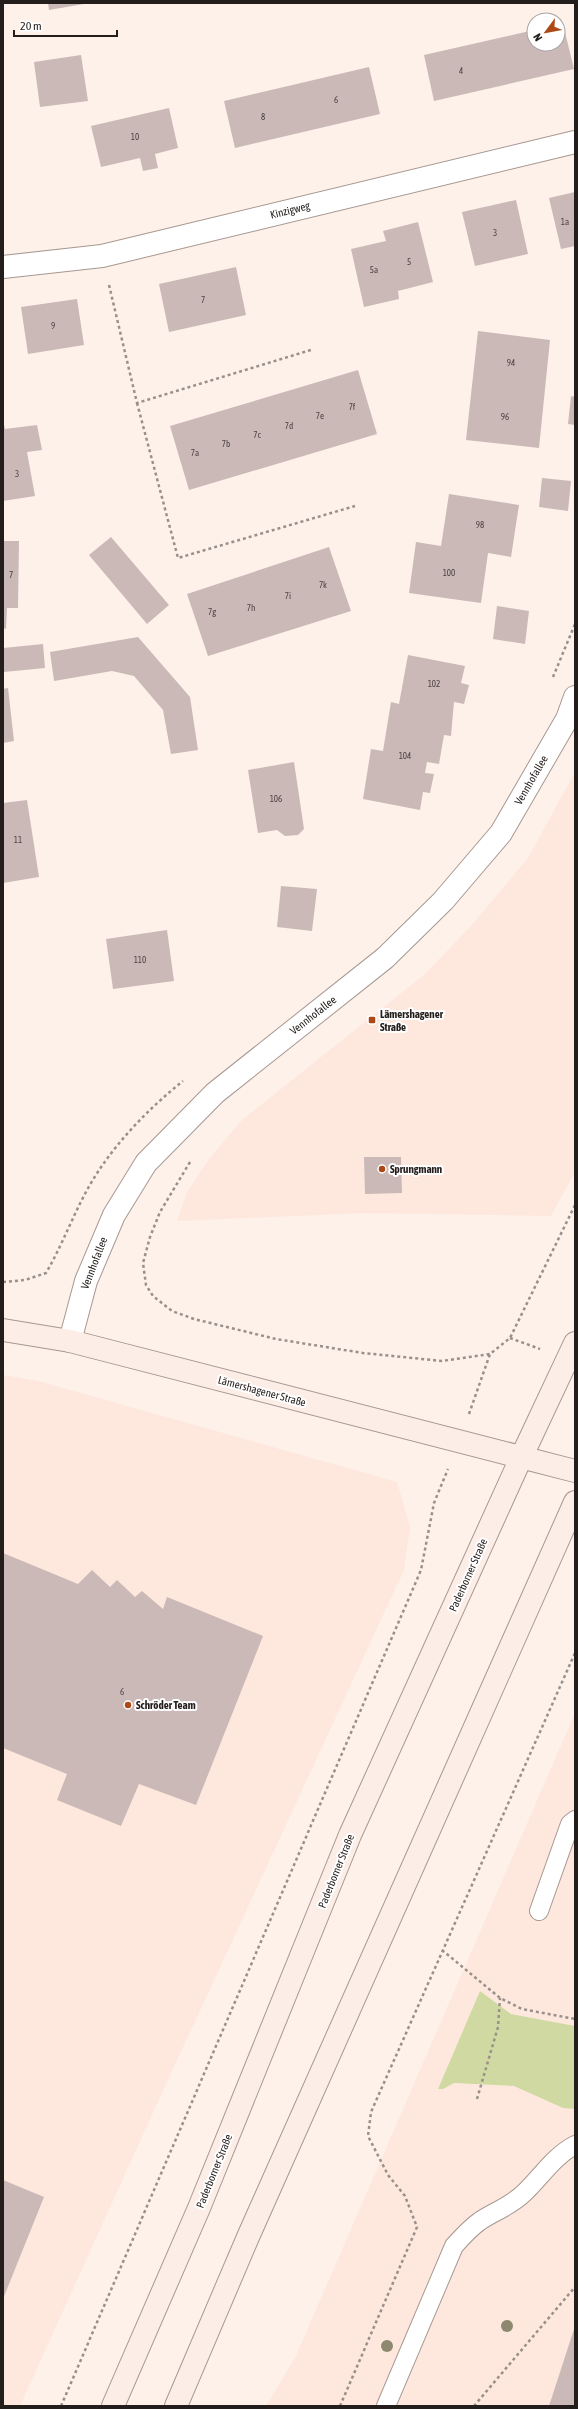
<svg xmlns="http://www.w3.org/2000/svg" width="578" height="2409" viewBox="0 0 578 2409" font-family="'Asap Condensed',sans-serif">
<rect width="100%" height="100%" fill="#fdf1ea"/>
<path fill="#fee7dc" d="M575,772V1172L551,1216L364,1213L177,1221L187,1192L209,1159L242,1120L425,974L470,927L528,858Z
M3,1375L38,1381L397,1482L410,1527L404,1570L160,2097L20,2406H3Z
M575,1713V2026L511,2014L480,1991L438,2089H443L454,2083L514,2086L563,2108L575,2109V2406H266L295,2358Z"/>
<path fill="#d0d9a1" d="M480,1991L511,2014L575,2026V2109L563,2108L514,2086L454,2083L443,2089H438Z"/>
<path fill="#cbb9b8" d="M48,3H83L84,4L49,10Z
M563,24L574,69L434,101L424,55L534,30V44H558V25Z
M81,55L88,101L40,107L34,62Z
M369,67L380,114L235,148L224,101Z
M169,108L178,148L155,154L158,168L143,171L140,158L101,167L91,126Z
M575,192V246L561,249L549,198Z
M516,200L528,254L475,266L462,212Z
M418,222L433,282L398,291L399,299L364,307L351,249L386,241L383,231Z
M236,267L246,315L169,332L159,284Z
M77,299L84,345L28,354L21,307Z
M478,331L550,340L539,448L466,440Z
M358,370L377,434L189,490L170,426Z
M571,396L575,397V425L568,424Z
M3,420L5,429L37,425L42,450L27,452L35,496L3,501Z
M542,478L571,481L568,511L539,507Z
M449,494L519,505L511,557L488,553L481,603L409,593L416,542L441,546Z
M111,537L169,605L147,624L89,555Z
M3,541H19L18,608H7L6,629L3,628Z
M329,547L351,611L208,656L187,594Z
M497,606L529,611L525,644L493,639Z
M138,637L190,697L198,750L171,754L163,710L134,676L112,671L54,681L50,652Z
M43,644L45,668L4,672L3,648Z
M408,655L465,666L461,683L469,685L464,704L454,702L451,736L444,735L439,764L427,762L425,773L434,774L430,793L423,792L420,810L363,799L371,749L383,751L391,702L399,704Z
M8,688L14,741L3,743V689Z
M294,762L304,829L298,835L285,836L277,830L258,833L248,770Z
M27,800L39,877L3,883V803Z
M281,886L317,889L312,931L277,927Z
M167,930L174,981L113,989L106,939Z
M364,1157H401L402,1193L365,1194Z
M3,1553L78,1584L92,1570L110,1587L117,1580L135,1597L142,1591L163,1609L167,1597L263,1636L196,1805L139,1784L121,1826L57,1800L67,1774L3,1748Z
M3,2180L44,2197L3,2299Z
M575,2326V2406H549Z"/>
<g fill="none" stroke-linecap="round" stroke-linejoin="round">
<defs>
<path id="lane" d="M539,1911L570,1824L575,1820
M386,2406L454,2246C462,2237 470,2228 480,2221C495,2211 511,2206 524,2193C541,2177 554,2156 575,2145"/>
<path id="street" d="M3,267L102,256L575,142
M70,1341L86,1281L114,1215L146,1163L215,1093L385,958L443,901L501,833L567,719L575,697"/>
<path id="secondary" d="M3,1330L70,1341L575,1471
M113,2406L199,2208L350,1835L521,1458L575,1343
M176,2406L248,2237L575,1502"/>
</defs>
<use href="#lane" stroke="#a79891" stroke-width="20"/>
<use href="#street" stroke="#a79891" stroke-width="24"/>
<use href="#secondary" stroke="#a79891" stroke-width="24"/>
<path stroke="#99908b" stroke-width="2.5" stroke-dasharray="3 3" stroke-linecap="butt" d="M109,285L137,403L311,350
M137,403L178,558L355,506
M553,677L575,624
M190,1162L160,1212L150,1237L143,1263L146,1285L153,1296L172,1311L194,1319L276,1339L363,1353L442,1361L490,1354
M3,1282L25,1280L46,1273C63,1244 74,1212 91,1183C114,1144 148,1109 183,1081
M510,1338L540,1349
M469,1414L490,1354L510,1338L575,1205
M442,1950L500,1998L522,2009L575,2019
M477,2099L498,2027L500,1998
M61,2406L421,1570L434,1503L448,1469
M340,2406L417,2227L405,2196L388,2175L368,2136L371,2112L575,1653
M474,2406L575,2287"/>
<use href="#lane" stroke="#fff" stroke-width="18"/>
<use href="#street" stroke="#fff" stroke-width="22"/>
<use href="#secondary" stroke="#fdede7" stroke-width="22"/>
</g>
<g fill="#8c8970">
<circle cx="507" cy="2326" r="6"/>
<circle cx="387" cy="2346" r="6"/>
</g>
<g fill="#ad4917" stroke="#fff" stroke-width="1.5">
<rect x="368" y="1016" width="8" height="8" rx="2"/>
<circle cx="382" cy="1169" r="4"/>
<circle cx="128" cy="1705" r="4"/>
</g>
<g text-anchor="middle" dominant-baseline="central" stroke-width="4" stroke-linejoin="round" paint-order="stroke">
<g font-size="9" fill="#4d4442">
<text x="461" y="71">4</text>
<text x="336" y="100">6</text>
<text x="263" y="117">8</text>
<text x="135" y="137">10</text>
<text x="565" y="222">1a</text>
<text x="495" y="233">3</text>
<text x="409" y="262">5</text>
<text x="374" y="270">5a</text>
<text x="203" y="300">7</text>
<text x="53" y="326">9</text>
<text x="511" y="363">94</text>
<text x="352" y="407">7f</text>
<text x="320" y="416">7e</text>
<text x="505" y="417">96</text>
<text x="289" y="426">7d</text>
<text x="257" y="435">7c</text>
<text x="226" y="444">7b</text>
<text x="195" y="453">7a</text>
<text x="17" y="474">3</text>
<text x="480" y="525">98</text>
<text x="449" y="573">100</text>
<text x="11" y="575">7</text>
<text x="323" y="585">7k</text>
<text x="288" y="596">7i</text>
<text x="251" y="608">7h</text>
<text x="212" y="612">7g</text>
<text x="434" y="684">102</text>
<text x="405" y="756">104</text>
<text x="276" y="799">106</text>
<text x="18" y="840">11</text>
<text x="140" y="960">110</text>
<text x="122" y="1692">6</text>
</g>
<g font-size="11" fill="#231d1b" stroke="#fff">
<text transform="translate(290 210) rotate(-14)">Kinzigweg</text>
<text transform="translate(531 780) rotate(-60)">Vennhofallee</text>
<text transform="translate(313 1015) rotate(-38)">Vennhofallee</text>
<text transform="translate(94 1263) rotate(-69)">Vennhofallee</text>
<text transform="translate(262 1391) rotate(15)">Lämershagener Straße</text>
<text transform="translate(468 1575) rotate(-66)">Paderborner Straße</text>
<text transform="translate(336 1871) rotate(-68)">Paderborner Straße</text>
<text transform="translate(214 2171) rotate(-68)">Paderborner Straße</text>
</g>
<g font-size="11" font-weight="bold" fill="#231d1b" stroke="#fff" text-anchor="start">
<text x="380" y="1014">Lämershagener<tspan x="380" dy="13">Straße</tspan></text>
<text x="390" y="1169">Sprungmann</text>
<text x="136" y="1705">Schröder Team</text>
</g>
</g>
<rect width="578" height="2409" fill="none" stroke="#231d1b" stroke-width="8"/>
<g transform="translate(546 32) rotate(238)"><circle r="19" fill="#ffffff" stroke="#a7a5a4"/>
<path d="M0-3L7 15L0 10L-7 15Z" fill="#ad4917"/>
<text y="-6" font-size="11" font-weight="bold" text-anchor="middle" fill="#231d1b">N</text>
</g>
<path d="M14 30v6h103v-6" fill="none" stroke="#231d1b" stroke-width="2"/>
<text x="20" y="30" font-size="12" fill="#231d1b" stroke="#ffffff" stroke-width="3" paint-order="stroke">20 m</text>
</svg>
